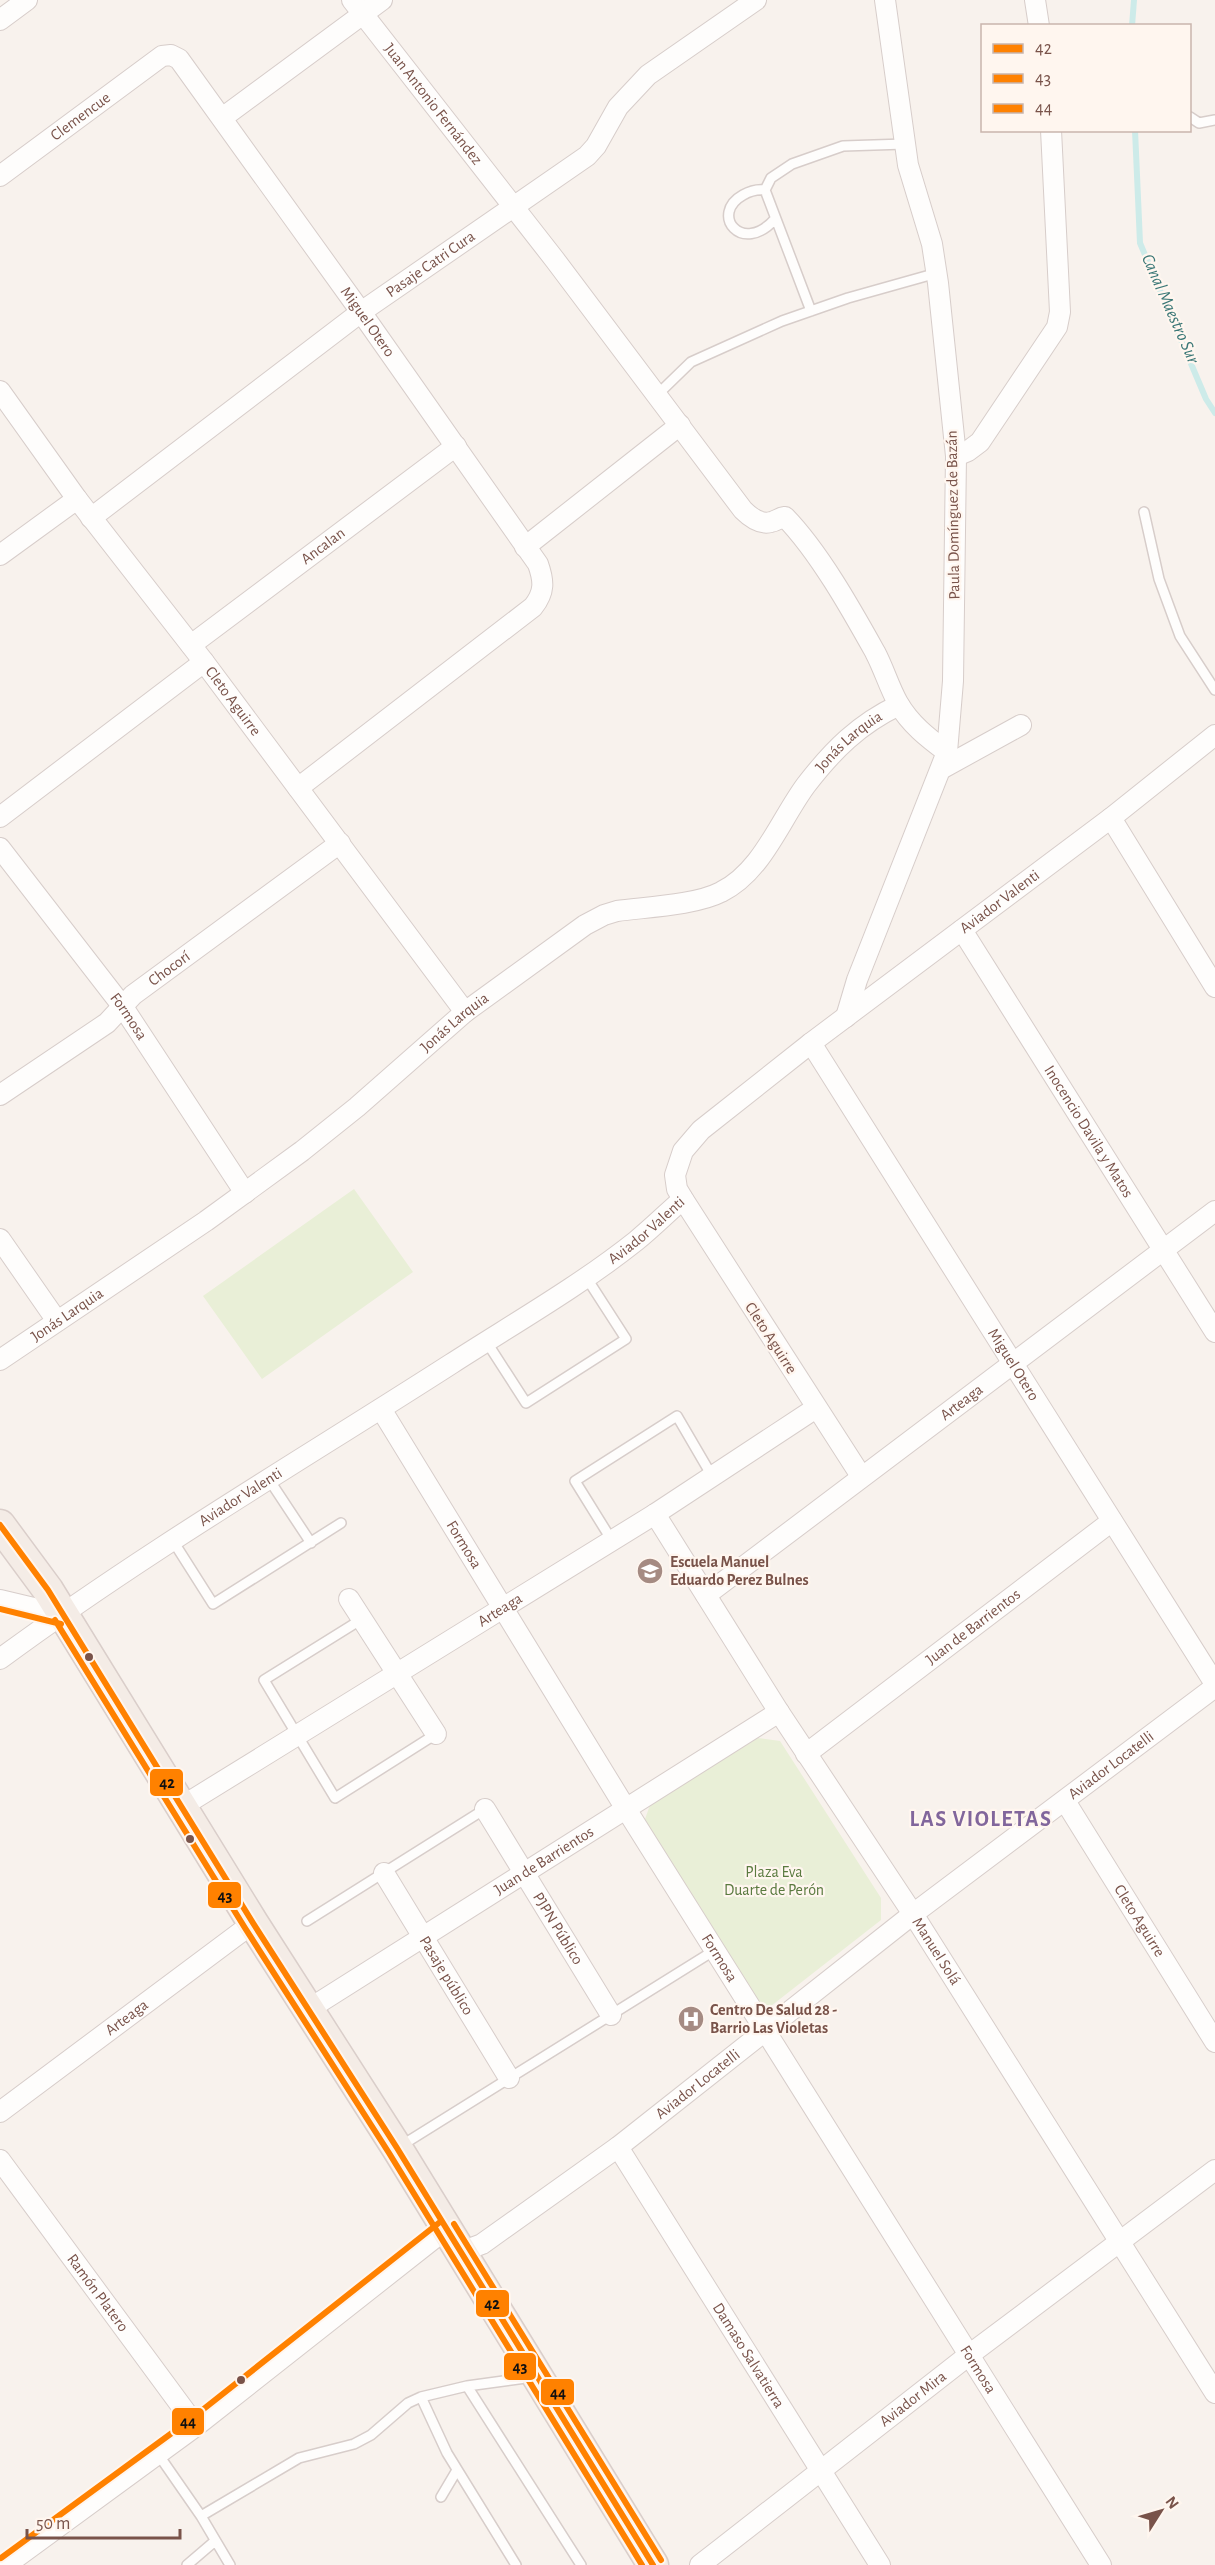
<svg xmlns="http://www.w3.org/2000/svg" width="1215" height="2565" viewBox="0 0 1215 2565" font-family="'Alegreya Sans',sans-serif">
<rect width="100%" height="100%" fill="#f8f2ed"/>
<path fill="#e9efd7" d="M354,1189L413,1272L262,1379L203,1296Z
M758,1738L780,1741L881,1898V1920L771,2006L753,2003L644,1822L650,1805Z"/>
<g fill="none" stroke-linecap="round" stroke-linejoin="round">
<path stroke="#cdebe9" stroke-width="6" d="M1132,26L1134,0
M1135,130L1140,243L1206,399L1215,413"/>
<defs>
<path id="service" d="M1190,117L1199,123L1215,120
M765,190C757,189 750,191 743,195C709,214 742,256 775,219
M811,311L765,190L771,178L792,164L843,146L905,144
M657,395L691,362L782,321L848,298L937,273
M1144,512L1159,579L1180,636L1215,690
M486,1341L526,1403L626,1339L586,1277
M268,1478L311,1543
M611,1539L575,1481L677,1416L712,1476
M173,1541L213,1604L341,1523
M362,1619L264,1680L335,1798L436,1734
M307,1921L485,1809
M399,2147L715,1950
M467,2386L581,2565
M421,2397L447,2453L516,2565
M158,2454L201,2516L230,2565
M441,2497L457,2470
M201,2516L299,2458L354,2444L371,2435L408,2403L421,2397L467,2386L533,2377
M187,2565L215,2541"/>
<g id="minor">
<path id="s1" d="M352,0L555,260L743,510C750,517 760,525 771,522C777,521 778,518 785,517C819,552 851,609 875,652C884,669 889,687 898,703C910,724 928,738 947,752"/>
<path d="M1035,0L1039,26"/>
<path d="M0,20L27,0"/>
<path d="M222,118L382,0"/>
<path id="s2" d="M0,176L162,56L171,55L179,59L361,312L538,564C544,581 545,592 533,607L298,788"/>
<path id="s3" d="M0,391L77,499L204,662L465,1012"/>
<path d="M956,456L968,451L980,442L1057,327L1060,312L1051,130"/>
<path id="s4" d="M91,518L361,312L587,156L596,146L618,107L648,75L756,0"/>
<path d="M525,547L680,425"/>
<path d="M0,555L77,499"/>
<path id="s5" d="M191,645L456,446"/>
<path d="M941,769L1021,725"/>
<path d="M0,817L204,662"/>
<path d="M1111,818L1215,987"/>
<path id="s6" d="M0,848L123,1007L245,1193"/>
<path id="s7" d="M962,930L1215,1332"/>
<path d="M846,1017L857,980L947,752L953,681L956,456L938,283L932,244L908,165L885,0"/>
<path id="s8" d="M811,1043L1215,1684"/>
<path id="s9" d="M0,1095L107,1023L133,995L340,843"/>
<path d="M0,1239L57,1321"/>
<path id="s10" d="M0,1360L206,1221L302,1151L357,1107L465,1012L585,925L604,915L617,911C647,907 696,905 721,892C762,872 780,820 806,785C833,750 859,724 899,705"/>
<path id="s11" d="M381,1409L626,1809L1101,2565"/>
<path id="s12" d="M861,1476L683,1199L677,1189L675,1175L683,1151L701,1130L811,1043L1111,818L1215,735"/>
<path id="s13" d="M655,1514L779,1712L913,1914L1215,2393"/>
<path id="s14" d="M706,1595L1215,1211"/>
<path d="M349,1599L436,1734"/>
<path d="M0,1600L63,1615"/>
<path id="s15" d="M0,1659C145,1552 300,1461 451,1364C513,1324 578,1287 636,1241C652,1228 667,1213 683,1199"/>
<path id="s16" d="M806,1754L1112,1521"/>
<path id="s17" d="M1065,1801L1215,2042"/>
<path id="s18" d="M181,1807L655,1514L816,1408"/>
<path id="s19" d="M485,1809L611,2015"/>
<path id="s20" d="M384,1873L509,2078"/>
<path id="s21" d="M309,2009L779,1712"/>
<path id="s22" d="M0,2112L253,1923"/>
<path id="s23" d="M618,2147L880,2565"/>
<path id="s24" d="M0,2160L196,2426"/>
<path id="s25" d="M461,2252L482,2244L618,2147L913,1914L1215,1687"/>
<path d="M6,2565L196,2426L446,2229"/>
<path id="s26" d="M700,2565L969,2355L1215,2170"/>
</g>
<path id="primary" d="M0,1525L48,1590L253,1923L397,2148L653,2565"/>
</defs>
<use href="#service" stroke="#d7cdca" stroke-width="12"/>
<use href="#minor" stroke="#d7cdca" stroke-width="22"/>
<use href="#primary" stroke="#daceca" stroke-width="33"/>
<use href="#service" stroke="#fefdfc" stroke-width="9"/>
<use href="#minor" stroke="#fefdfc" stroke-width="20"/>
<use href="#primary" stroke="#f4ece6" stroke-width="30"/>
<defs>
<path id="bus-1" d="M0,1525L48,1590L253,1923L397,2148L653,2565"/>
<path id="bus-2" d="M0,1609L61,1624
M55,1620L245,1928L389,2153L642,2565"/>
<path id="bus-3" d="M454,2224L661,2560
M1,2558L191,2419L440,2222"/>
</defs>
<use href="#bus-1" stroke="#fff6ef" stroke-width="10"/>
<use href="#bus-2" stroke="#fff6ef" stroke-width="10"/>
<use href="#bus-3" stroke="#fff6ef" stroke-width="10"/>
<use href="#bus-1" stroke="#ff8100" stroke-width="6"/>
<use href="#bus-2" stroke="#ff8100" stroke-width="6"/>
<use href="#bus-3" stroke="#ff8100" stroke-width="6"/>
</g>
<defs>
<symbol id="school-disc" viewBox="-11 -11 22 22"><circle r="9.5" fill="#a58b83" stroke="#fff6ef"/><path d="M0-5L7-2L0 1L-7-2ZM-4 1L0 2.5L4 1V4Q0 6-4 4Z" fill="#fff"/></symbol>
<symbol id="hospital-disc" viewBox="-11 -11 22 22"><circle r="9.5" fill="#a58b83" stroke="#fff6ef"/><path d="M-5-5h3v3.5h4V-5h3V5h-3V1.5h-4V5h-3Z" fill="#fff"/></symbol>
</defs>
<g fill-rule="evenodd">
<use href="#school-disc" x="635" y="1556" width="30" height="30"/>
<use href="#hospital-disc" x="676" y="2004" width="30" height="30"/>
</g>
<g fill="#79534a" stroke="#fff6ef" stroke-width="2">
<circle cx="89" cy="1657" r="5"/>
<circle cx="190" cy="1839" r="5"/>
<circle cx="241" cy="2380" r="5"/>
</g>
<g text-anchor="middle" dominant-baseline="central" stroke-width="4.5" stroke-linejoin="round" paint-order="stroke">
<g font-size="16" fill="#79534a" stroke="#fff6ef">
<text stroke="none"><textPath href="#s1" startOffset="132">Juan Antonio Fernández</textPath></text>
<text stroke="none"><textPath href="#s2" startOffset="100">Clemencue</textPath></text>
<text stroke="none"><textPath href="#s4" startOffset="424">Pasaje Catri Cura</textPath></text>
<text stroke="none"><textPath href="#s2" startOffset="543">Miguel Otero</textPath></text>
<text transform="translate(953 515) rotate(-91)">Paula Domínguez de Bazán</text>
<text stroke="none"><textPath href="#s5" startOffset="165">Ancalan</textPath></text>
<text stroke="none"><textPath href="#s3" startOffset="388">Cleto Aguirre</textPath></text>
<text stroke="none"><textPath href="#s10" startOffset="1071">Jonás Larquia</textPath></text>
<text stroke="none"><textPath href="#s12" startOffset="784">Aviador Valenti</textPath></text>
<text stroke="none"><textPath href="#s9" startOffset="212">Chocorí</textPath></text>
<text stroke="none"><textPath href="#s6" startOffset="212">Formosa</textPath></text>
<text stroke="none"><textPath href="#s10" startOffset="567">Jonás Larquia</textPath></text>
<text stroke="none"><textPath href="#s7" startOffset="238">Inocencio Davila y Matos</textPath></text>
<text stroke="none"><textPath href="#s15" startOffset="776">Aviador Valenti</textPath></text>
<text stroke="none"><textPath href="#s10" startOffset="81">Jonás Larquia</textPath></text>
<text transform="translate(771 1338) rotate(57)">Cleto Aguirre</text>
<text stroke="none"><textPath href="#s8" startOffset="380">Miguel Otero</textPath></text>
<text stroke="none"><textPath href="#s14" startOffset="320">Arteaga</textPath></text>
<text stroke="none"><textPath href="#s15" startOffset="290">Aviador Valenti</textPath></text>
<text stroke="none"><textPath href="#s11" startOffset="159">Formosa</textPath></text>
<text stroke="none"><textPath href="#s18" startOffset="375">Arteaga</textPath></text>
<text stroke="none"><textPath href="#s16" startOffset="210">Juan de Barrientos</textPath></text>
<text stroke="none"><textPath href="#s25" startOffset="813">Aviador Locatelli</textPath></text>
<text stroke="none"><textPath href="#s21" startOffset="278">Juan de Barrientos</textPath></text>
<text stroke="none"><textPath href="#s17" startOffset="141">Cleto Aguirre</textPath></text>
<text stroke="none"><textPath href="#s19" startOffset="140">PJPN Público</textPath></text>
<text stroke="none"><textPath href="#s13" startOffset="520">Manuel Solá</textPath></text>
<text stroke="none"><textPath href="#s11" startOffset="645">Formosa</textPath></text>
<text stroke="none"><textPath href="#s20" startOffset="120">Pasaje público</textPath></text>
<text stroke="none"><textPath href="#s22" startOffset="158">Arteaga</textPath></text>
<text stroke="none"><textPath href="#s25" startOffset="291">Aviador Locatelli</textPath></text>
<text stroke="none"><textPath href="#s24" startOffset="165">Ramón Platero</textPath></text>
<text stroke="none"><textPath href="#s23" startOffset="246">Damaso Salvatierra</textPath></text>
<text stroke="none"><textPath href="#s11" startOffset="1131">Formosa</textPath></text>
<text stroke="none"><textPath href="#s26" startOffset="270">Aviador Mira</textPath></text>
</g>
<g font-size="16" font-weight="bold" fill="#79534a" stroke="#fff6ef" text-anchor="start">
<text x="670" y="1562">Escuela Manuel<tspan x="670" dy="18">Eduardo Perez Bulnes</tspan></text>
<text x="710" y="2010">Centro De Salud 28 -<tspan x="710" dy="18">Barrio Las Violetas</tspan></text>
</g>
<g font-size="16" fill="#5a7a3f" stroke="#fff6ef">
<text x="774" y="1872">Plaza Eva<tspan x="774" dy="18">Duarte de Perón</tspan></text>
</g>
<g font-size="18" font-style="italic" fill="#3a7776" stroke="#fff6ef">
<text transform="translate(1170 309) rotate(66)">Canal Maestro Sur</text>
</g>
<g font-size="22" font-weight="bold" letter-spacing="1.5" fill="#81669c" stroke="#fff6ef">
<text x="981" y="1819">LAS VIOLETAS</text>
</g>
</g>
<g stroke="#fff6ef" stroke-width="2">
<rect x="149" y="1768" width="35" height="29" rx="6" fill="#ff8100"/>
<rect x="207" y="1881" width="35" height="28" rx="6" fill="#ff8100"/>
<rect x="475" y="2289" width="35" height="29" rx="6" fill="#ff8100"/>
<rect x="503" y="2352" width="34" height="29" rx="6" fill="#ff8100"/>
<rect x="540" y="2378" width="35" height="28" rx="6" fill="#ff8100"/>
<rect x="171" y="2407" width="34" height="29" rx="6" fill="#ff8100"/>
</g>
<g font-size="16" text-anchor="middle" font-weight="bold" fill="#111">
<text x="167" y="1788">42</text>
<text x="225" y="1901">43</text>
<text x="492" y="2309">42</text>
<text x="520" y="2372">43</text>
<text x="558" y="2398">44</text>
<text x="188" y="2427">44</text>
</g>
<rect x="981" y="24" width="210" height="108" fill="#fff6ef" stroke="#c9b5ad" stroke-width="1.5"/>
<rect x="993" y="44" width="30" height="9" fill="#ff8100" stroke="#c9b5ad" stroke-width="1.5"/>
<text x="1035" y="54" font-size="18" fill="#79534a">42</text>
<rect x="993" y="74" width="30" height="9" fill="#ff8100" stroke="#c9b5ad" stroke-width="1.5"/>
<text x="1035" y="84" font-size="18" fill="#79534a">43</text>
<rect x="993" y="104" width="30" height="9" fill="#ff8100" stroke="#c9b5ad" stroke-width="1.5"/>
<text x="1035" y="114" font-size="18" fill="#79534a">44</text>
<g transform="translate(1161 2511) rotate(53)" stroke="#fff6ef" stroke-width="4.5" paint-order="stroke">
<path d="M0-4.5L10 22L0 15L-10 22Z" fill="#79534a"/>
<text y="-9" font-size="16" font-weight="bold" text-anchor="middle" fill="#79534a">N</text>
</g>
<path d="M27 2529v9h153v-9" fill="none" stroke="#79534a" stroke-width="3"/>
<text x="36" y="2529" font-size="18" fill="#79534a" stroke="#fff6ef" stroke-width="4.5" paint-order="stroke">50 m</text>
</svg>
